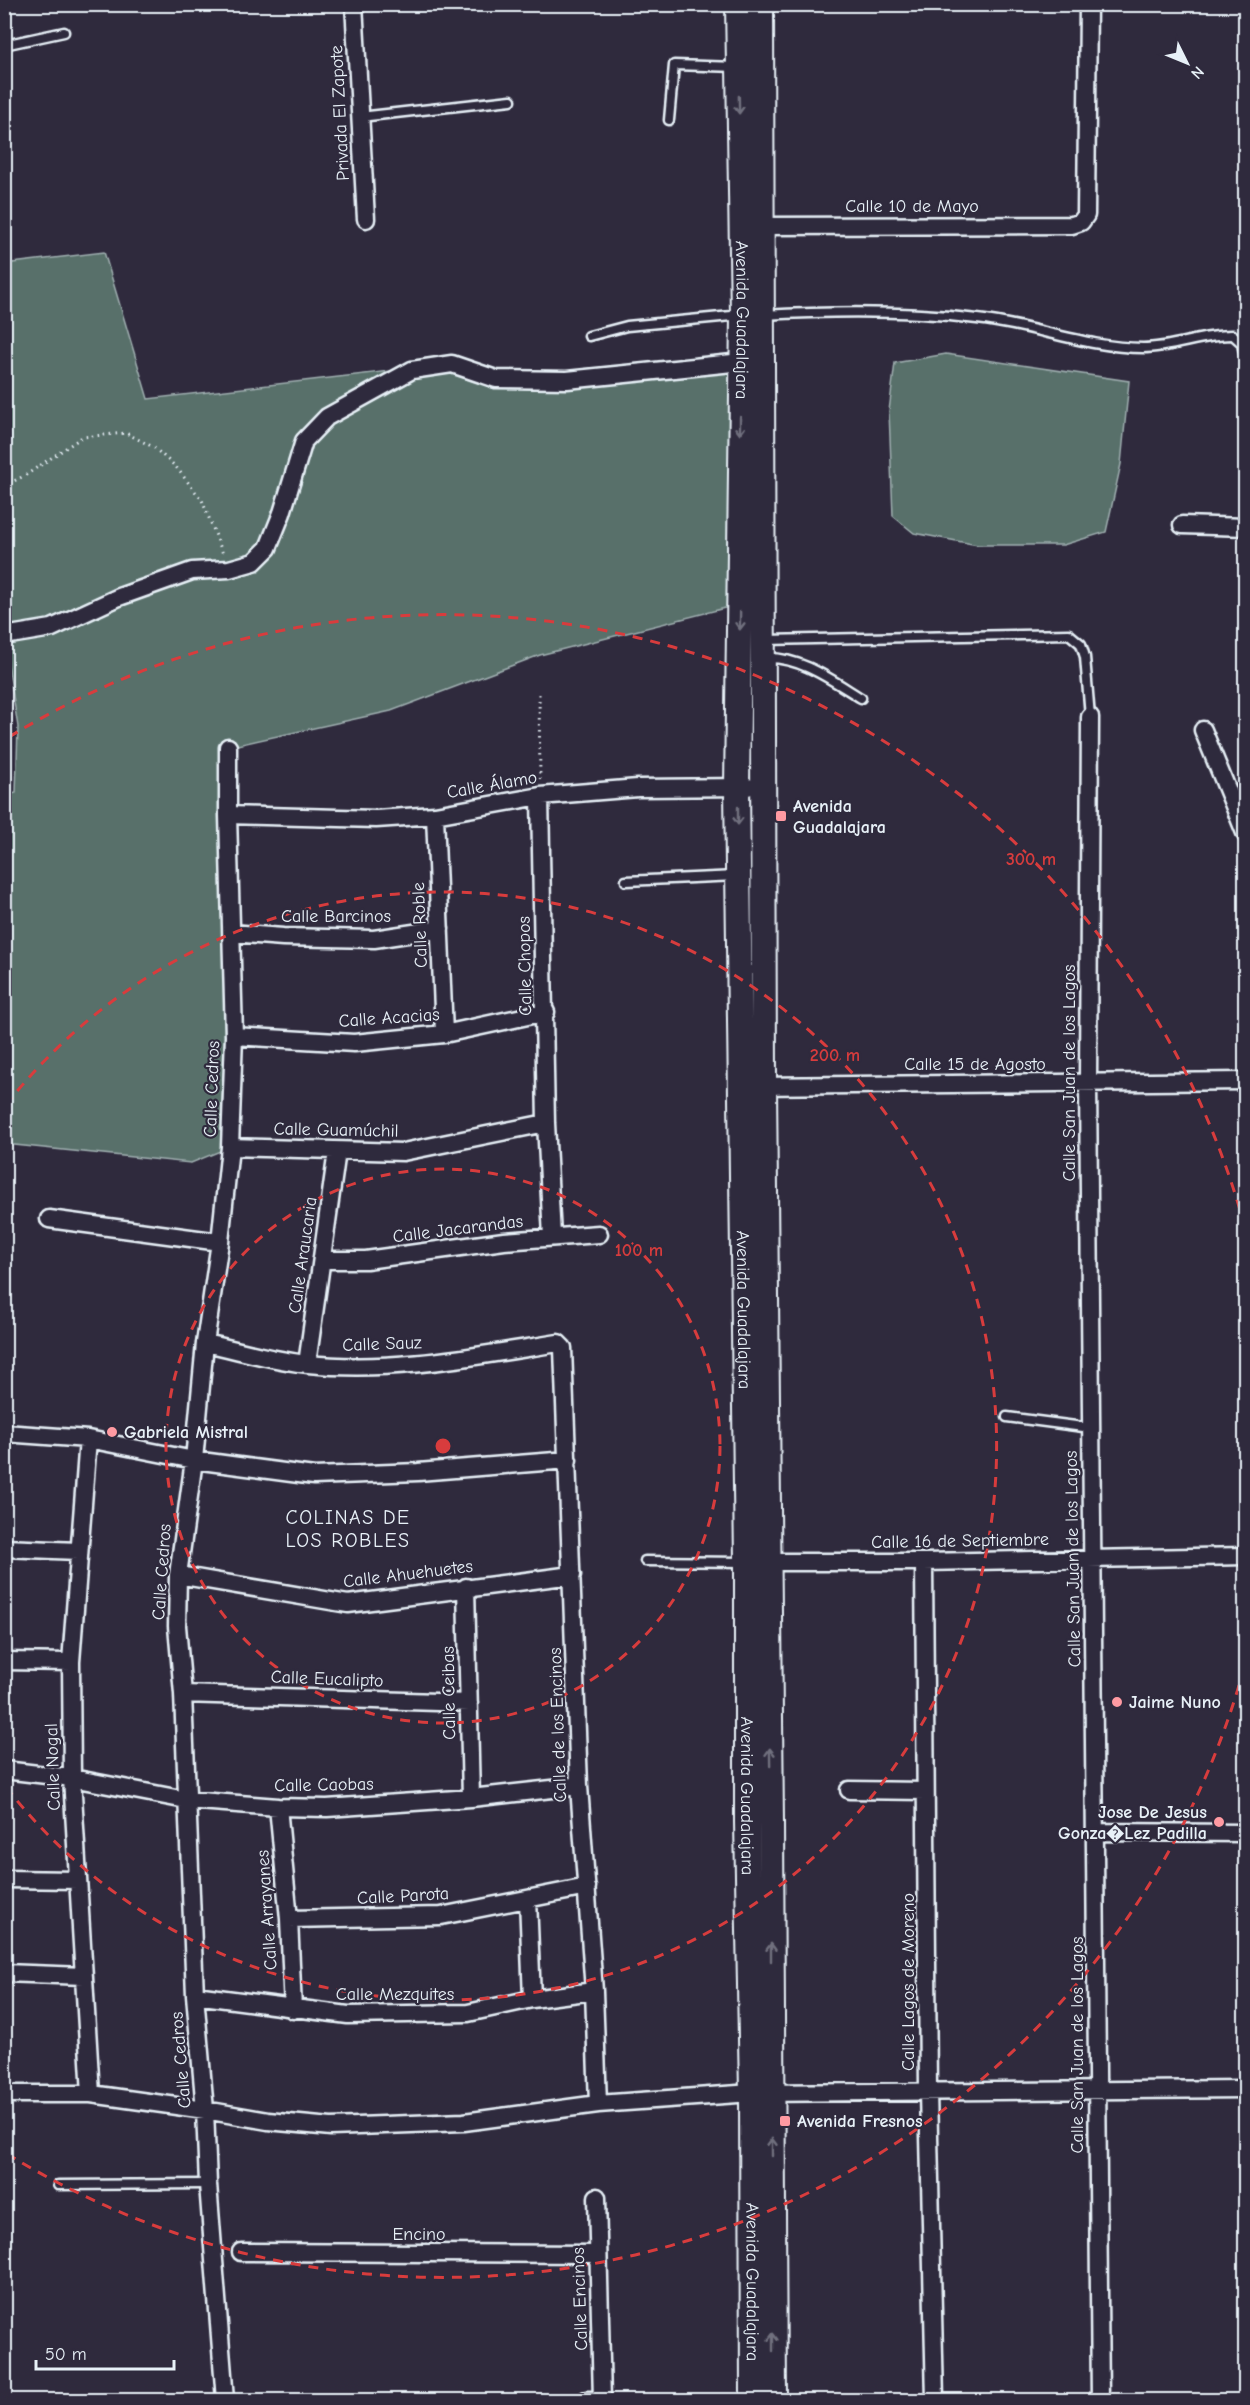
<svg xmlns="http://www.w3.org/2000/svg" width="1250" height="2405" viewBox="0 0 1250 2405" font-family="'Comic Neue',sans-serif">
<rect width="100%" height="100%" fill="#2f2a3d"/>
<filter id="ink" filterUnits="userSpaceOnUse"><feTurbulence type="fractalNoise" baseFrequency=".0167" numOctaves="2"/><feDisplacementMap in="SourceGraphic" scale="12" xChannelSelector="R" yChannelSelector="G"/><feConvolveMatrix kernelMatrix="1 2 1 2 8 2 1 2 1" color-interpolation-filters="sRGB"/></filter>
<g filter="url(#ink)">
<path fill="#586f6a" stroke="#a0b0b1" stroke-width="1.5" d="M104,252L148,399L452,364L496,379L740,362L741,604L540,655L391,711L228,747L230,1147L191,1163L5,1144L4,796L16,793L18,727L4,639V264Z
M946,354L1129,381L1121,464L1106,532L1063,545H978L914,533L893,516L889,411L895,363Z"/>
<g fill="none" stroke-linecap="round" stroke-linejoin="round">
<defs>
<path id="lane" d="M4,45L64,32
M360,117L511,100
M669,120L674,65L737,67
M763,315C834,311 907,310 977,319C1033,325 1087,348 1143,348C1174,348 1203,334 1233,335L1242,343L1246,363
M589,336L627,326L742,315
M765,640L1069,634L1081,644L1085,657L1090,717
M765,658C800,656 833,681 861,698
M626,881L737,876
M1007,1417L1091,1428
M645,1561L744,1562
M58,2185L208,2184"/>
<path id="street" d="M354,4L366,219
M752,226L1072,225L1081,222L1086,215L1088,4
M1182,525L1246,527
M4,636L52,628L119,597L192,571L229,569L254,562L268,548L282,513L304,441L327,417L412,370L452,364L496,379L567,380L752,361
M1090,717L1088,1083L1100,2400
M1203,730L1246,835
M540,796L546,1123L552,1237
M228,815L376,819L435,815L540,796L638,788L748,787
M435,815L444,1034
M232,933L283,937L374,939L440,929
M234,1036L354,1043L444,1034L546,1012
M754,1086L1246,1081
M230,1147L403,1152L546,1123
M49,1219L220,1242
M322,1260H366L504,1241L599,1234
M205,1343C239,1350 274,1361 308,1364C392,1373 475,1356 558,1343L563,1348L579,1786L594,1991L598,2104
M307,1364L337,1151
M4,1433L88,1439L194,1460L314,1476L418,1472L568,1460
M88,1439L71,1662L72,1778L91,2094
M4,1548L78,1551
M757,1562H924L1246,1556
M924,1562L928,2091L935,2400
M178,1575L348,1604L572,1575
M466,1587L471,1798
M4,1661L71,1662
M183,1694L469,1703
M4,1770L72,1778L186,1800L278,1807L327,1808L471,1798L579,1786
M849,1790L925,1791
M278,1807L289,1919L293,2010
M1096,1832L1246,1833
M4,1879L78,1880
M528,1899L532,1999
M289,1919L441,1916L587,1887
M4,1973L84,1976
M195,1995L348,2015L468,2013L532,1999L594,1991
M4,2094H91L205,2110L268,2121L331,2127L464,2122L598,2104L752,2093L1246,2089
M597,2197L602,2400
M241,2252L598,2254
M225,2400L208,2184L205,2110L195,1995L183,1694L177,1626L178,1575L194,1460L205,1343L220,1242L230,1147L234,1036L228,815V747
M586,2400H602"/>
<g id="secondary">
<path id="s1" d="M738,4L743,315L737,788L747,1562V1822L752,2093L753,2400"/>
<path d="M761,4L764,1085L771,1822L774,2400"/>
</g>
</defs>
<use href="#lane" stroke="#e8f1f8" stroke-width="13"/>
<use href="#street" stroke="#e8f1f8" stroke-width="21"/>
<use href="#secondary" stroke="#e8f1f8" stroke-width="28"/>
<path stroke="#e8f1f8" stroke-width="3" stroke-dasharray="1.5 4.5" stroke-linecap="butt" d="M4,486L26,475L82,437L126,433L153,447L176,467L202,500L223,554
M539,694L540,779"/>
<use href="#lane" stroke="#2f2a3d" stroke-width="8"/>
<use href="#street" stroke="#2f2a3d" stroke-width="16"/>
<use href="#secondary" stroke="#2f2a3d" stroke-width="24"/>
</g>
<defs><path id="oneway-shaft" d="M-6 0H5M1.5-3L5.5 0L1.5 3" fill="none" stroke-width="1.6" stroke-linecap="round" stroke-linejoin="round" transform="scale(1.5)"/></defs>
<g stroke="#70707e">
<use href="#oneway-shaft" transform="translate(739 105) rotate(89)"/>
<use href="#oneway-shaft" transform="translate(740 426) rotate(90)"/>
<use href="#oneway-shaft" transform="translate(740 621) rotate(91)"/>
<use href="#oneway-shaft" transform="translate(738 816) rotate(90)"/>
<use href="#oneway-shaft" transform="translate(770 1757) rotate(-91)"/>
<use href="#oneway-shaft" transform="translate(771 1952) rotate(-90)"/>
<use href="#oneway-shaft" transform="translate(772 2147) rotate(-90)"/>
<use href="#oneway-shaft" transform="translate(773 2342) rotate(-90)"/>
</g>
</g>
<g fill="none" stroke="#d83c3d" stroke-width="3" stroke-dasharray="10 8">
<circle cx="443" cy="1446" r="277"/>
<path d="M6 1105A554 554 0 1 1 6 1787"/>
<path d="M1244 1668A831 831 0 0 1 9 2155M9 737A831 831 0 0 1 1244 1224"/>
</g>
<g fill="#ff9aa2" stroke="#2f2a3d" stroke-width="2">
<rect x="775" y="810" width="12" height="12" rx="3"/>
<circle cx="112" cy="1432" r="6"/>
<circle cx="1117" cy="1702" r="6"/>
<circle cx="1219" cy="1822" r="6"/>
<rect x="779" y="2115" width="12" height="12" rx="3"/>
</g>
<g text-anchor="middle" dominant-baseline="central" stroke-width="4.5" stroke-linejoin="round" paint-order="stroke">
<g font-size="18" fill="#e8f1f8" stroke="#2f2a3d">
<text transform="translate(340 113) rotate(-93)">Privada El Zapote</text>
<text x="912" y="206">Calle 10 de Mayo</text>
<text stroke="none"><textPath href="#s1" startOffset="316">Avenida Guadalajara</textPath></text>
<text transform="translate(492 785) rotate(-10)">Calle Álamo</text>
<text x="336" y="916">Calle Barcinos</text>
<text transform="translate(420 925) rotate(-92)">Calle Roble</text>
<text transform="translate(525 966) rotate(-91)">Calle Chopos</text>
<text transform="translate(389 1018) rotate(-4)">Calle Acacias</text>
<text x="975" y="1064">Calle 15 de Agosto</text>
<text transform="translate(1069 1073) rotate(-90)">Calle San Juan de los Lagos</text>
<text transform="translate(212 1089) rotate(-88)">Calle Cedros</text>
<text transform="translate(336 1130) rotate(1)">Calle Guamúchil</text>
<text transform="translate(458 1229) rotate(-7)">Calle Jacarandas</text>
<text transform="translate(303 1255) rotate(-82)">Calle Araucaria</text>
<text stroke="none"><textPath href="#s1" startOffset="1306">Avenida Guadalajara</textPath></text>
<text transform="translate(382 1344) rotate(-2)">Calle Sauz</text>
<text transform="translate(960 1541) rotate(-1)">Calle 16 de Septiembre</text>
<text transform="translate(1073 1559) rotate(-91)">Calle San Juan de los Lagos</text>
<text transform="translate(162 1572) rotate(-86)">Calle Cedros</text>
<text transform="translate(408 1574) rotate(-7)">Calle Ahuehuetes</text>
<text transform="translate(327 1679) rotate(2)">Calle Eucalipto</text>
<text transform="translate(449 1693) rotate(-91)">Calle Ceibas</text>
<text transform="translate(558 1725) rotate(-92)">Calle de los Encinos</text>
<text transform="translate(53 1767) rotate(-92)">Calle Nogal</text>
<text transform="translate(324 1785) rotate(-1)">Calle Caobas</text>
<text stroke="none"><textPath href="#s1" startOffset="1792">Avenida Guadalajara</textPath></text>
<text transform="translate(403 1896) rotate(-3)">Calle Parota</text>
<text transform="translate(267 1910) rotate(-94)">Calle Arrayanes</text>
<text transform="translate(908 1982) rotate(-90)">Calle Lagos de Moreno</text>
<text x="395" y="1994">Calle Mezquites</text>
<text transform="translate(1077 2045) rotate(-90)">Calle San Juan de los Lagos</text>
<text transform="translate(181 2060) rotate(-95)">Calle Cedros</text>
<text x="419" y="2234">Encino</text>
<text stroke="none"><textPath href="#s1" startOffset="2278">Avenida Guadalajara</textPath></text>
<text transform="translate(580 2299) rotate(-92)">Calle Encinos</text>
</g>
<g font-size="18" font-weight="bold" fill="#e8f1f8" stroke="#2f2a3d" text-anchor="start">
<text x="793" y="806">Avenida<tspan x="793" dy="21">Guadalajara</tspan></text>
<text x="124" y="1432">Gabriela Mistral</text>
<text x="1129" y="1702">Jaime Nuno</text>
<text x="1207" y="1812" text-anchor="end">Jose De Jesus<tspan x="1207" dy="21">Gonza�Lez Padilla</tspan></text>
<text x="797" y="2121">Avenida Fresnos</text>
</g>
<g font-size="20" letter-spacing="1.5" fill="#e8f1f8" stroke="#2f2a3d">
<text x="348" y="1517">COLINAS DE<tspan x="348" dy="23">LOS ROBLES</tspan></text>
</g>
</g>
<circle cx="443" cy="1446" r="9" fill="#d83c3d" stroke="#2f2a3d" stroke-width="3"/>
<g font-size="18" text-anchor="middle" font-weight="bold" fill="#d83c3d" stroke="#2f2a3d" stroke-width="4.5" stroke-linejoin="round" paint-order="stroke">
<text x="1031" y="865">300 m</text>
<text x="835" y="1061">200 m</text>
<text x="639" y="1256">100 m</text>
</g>
<rect width="1250" height="2405" fill="none" stroke="#2f2a3d" stroke-width="24"/>
<rect x="12" y="12" width="1226" height="2381" fill="none" stroke="#e8f1f8" stroke-width="2" filter="url(#ink)"/>
<g transform="translate(1187 63) rotate(133)" stroke="#2f2a3d" stroke-width="4.5" paint-order="stroke">
<path d="M0-4.5L10 22L0 15L-10 22Z" fill="#e8f1f8"/>
<text y="-9" font-size="16" font-weight="bold" text-anchor="middle" fill="#e8f1f8">N</text>
</g>
<path d="M36 2360v9h138v-9" fill="none" stroke="#e8f1f8" stroke-width="3"/>
<text x="45" y="2360" font-size="18" fill="#e8f1f8" stroke="#2f2a3d" stroke-width="4.5" paint-order="stroke">50 m</text>
</svg>
